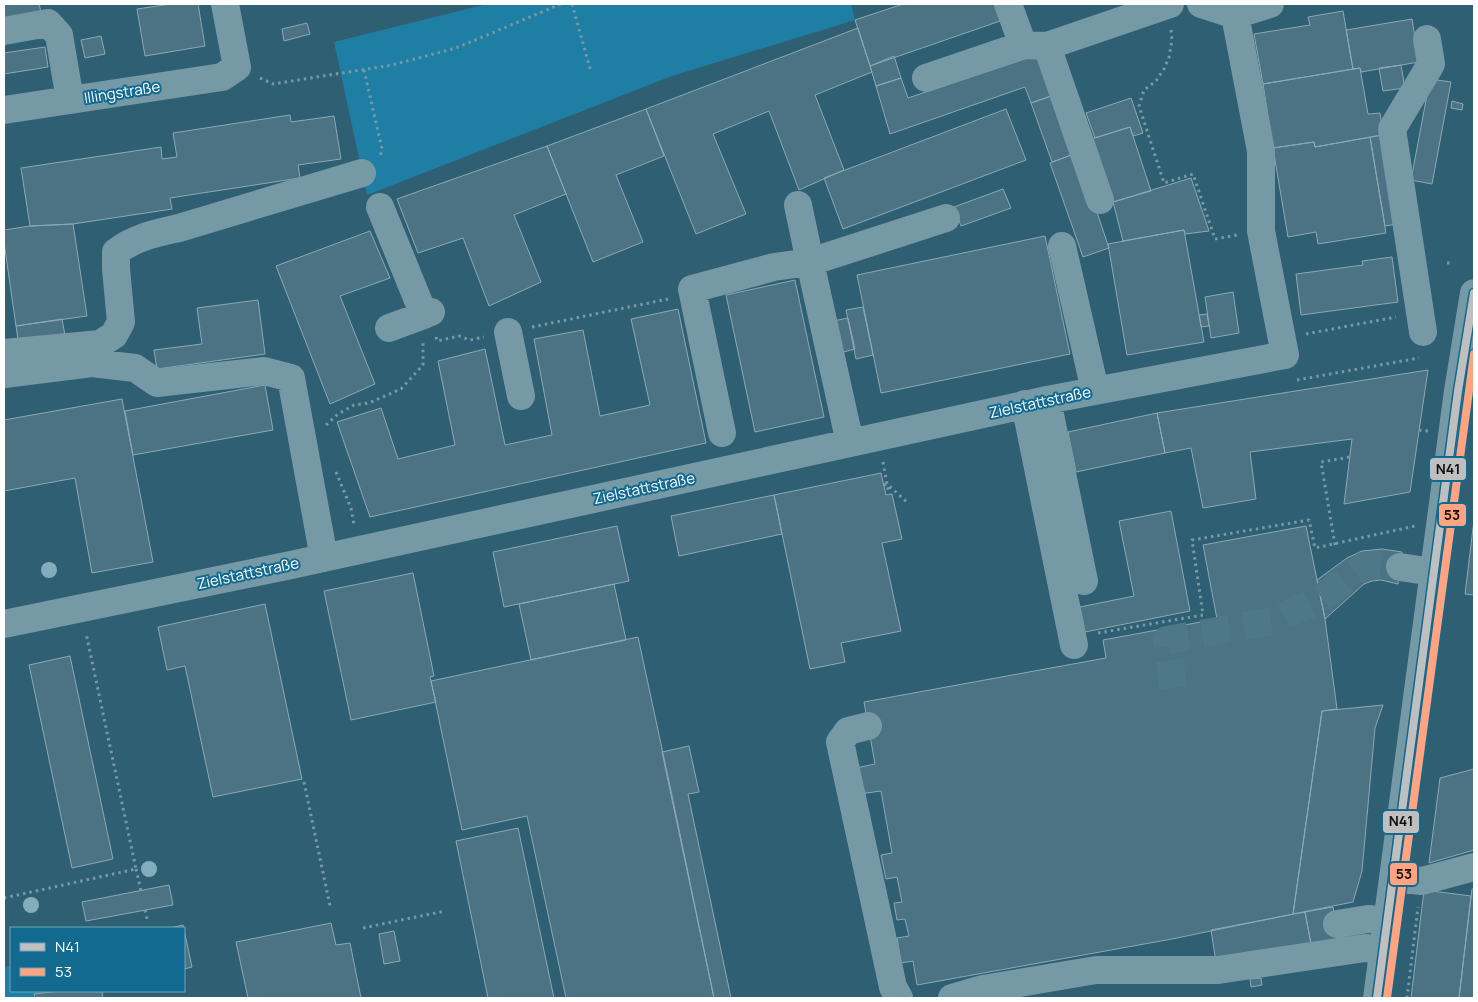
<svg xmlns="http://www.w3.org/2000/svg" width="1478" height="1002" viewBox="0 0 1478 1002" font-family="Manrope,sans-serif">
<rect width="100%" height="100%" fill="#2f5f73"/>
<path fill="#1f7ea4" d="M487,4H851L855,20L672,76L367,195L334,42Z
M11,966V991H60L35,994V998H4V967Z"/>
<path fill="#4c7383" stroke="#8ba9b4" d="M4,4H39L41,12L4,19Z
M171,4H198L205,46L145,56L137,9Z
M903,4H997L1003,20L870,66L855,20Z
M1343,11L1353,69L1263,84L1254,34L1310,25L1308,17Z
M1412,19L1419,62L1361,72L1360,68L1353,69L1346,30Z
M307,23L310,34L284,41L282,29Z
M858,28L872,72L815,95L844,170L799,190L769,111L713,134L746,214L696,234L646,109Z
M101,36L105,54L85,58L81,40Z
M45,47L48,67L4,74V53Z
M1040,54L1054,95L1031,103L1025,87L890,134L876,86L901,78L908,98Z
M894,56L901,78L876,86L870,66Z
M1401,65L1405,88L1383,91L1379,68Z
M1360,68L1368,114L1380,113L1383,135L1315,147L1314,142L1273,148L1263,84Z
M1430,79L1451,82L1432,184L1411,180Z
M1054,95L1077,153L1052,162L1031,103Z
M1131,98L1143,133L1133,136L1130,127L1095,138L1086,113Z
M1452,101L1463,104L1462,110L1451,108Z
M646,109L664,156L616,175L643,242L593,262L547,146Z
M1006,109L1026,160L843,229L824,178Z
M290,115L291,122L334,116L341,159L298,165L300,178L170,198L172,209L73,224L30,226L21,168L161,147L162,159L177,157L173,133Z
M1130,127L1151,191L1113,202L1091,139Z
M1383,135L1398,224L1385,226L1370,137Z
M1370,137L1386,233L1318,244L1316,232L1288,237L1273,148L1314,142L1315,147Z
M547,146L566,194L514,215L541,282L489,306L463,238L418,253L397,199Z
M1077,153L1109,248L1083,257L1050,163Z
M1191,178L1209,231L1185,234L1184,230L1123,241L1113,202Z
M1003,189L1011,208L961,226L954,207Z
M73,224L87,316L16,326L4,242V230L30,226Z
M1184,230L1204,342L1127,355L1108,244Z
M370,231L390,278L340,296L375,384L330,404L276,266Z
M1045,236L1070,354L881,393L857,275Z
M1392,257L1398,302L1301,315L1296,274L1363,265L1362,261Z
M795,280L824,417L755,432L726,295Z
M1233,292L1239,333L1211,338L1205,297Z
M258,300L265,354L157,369L154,350L202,344L197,308Z
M863,307L873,355L856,359L846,310Z
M678,309L706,443L370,517L337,422L381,408L398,459L455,445L438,361L485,349L505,445L552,435L534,339L583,330L600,416L650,405L631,319Z
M1207,314L1209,326L1201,327L1199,315Z
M848,318L855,349L840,353L833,321Z
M62,319L66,341L19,346L16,326Z
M1428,370L1410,492L1344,504L1352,439L1250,452L1256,499L1203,508L1191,448L1165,453L1157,413Z
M265,385L273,430L133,455L125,411Z
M122,399L153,562L92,573L75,478L4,491V420Z
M1157,413L1165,453L1076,472L1068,432Z
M881,473L886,495L892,494L902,539L882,543L901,631L841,643L845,662L810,669L774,495Z
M774,495L782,534L679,556L671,516Z
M1171,511L1190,611L1085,632L1080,607L1134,596L1119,521Z
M1474,520V595L1465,594Z
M617,526L629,581L504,607L493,552Z
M1306,526L1325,619L1337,709L1322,711L1293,914L1172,939L917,985L913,961L901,963L897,938L909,936L905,919L897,920L894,903L902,902L897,877L886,879L881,855L892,853L881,791L860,794L856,768L875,764L864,702L1106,658L1103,640L1217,619L1203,545Z
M1382,549L1402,552L1398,584L1381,580L1372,581L1364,584L1325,619L1317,580L1347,558L1362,551Z
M413,573L434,676L430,677L436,702L351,720L324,591Z
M614,584L626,640L531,660L519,604Z
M265,604L302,779L213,797L185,666L167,670L158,627Z
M638,637L670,786L714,998H566L527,816L462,830L431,681Z
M70,656L113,859L72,868L29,665Z
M1383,705L1375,728L1362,871L1353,902L1293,914L1322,711Z
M689,746L699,792L688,794L731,998H714L662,752Z
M1474,769V850L1429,863L1440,778Z
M518,828L554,998H488L456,841Z
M169,885L173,905L86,921L82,902Z
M1472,889H1474V998H1459Z
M1424,890L1471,896L1459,998H1411Z
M1333,907L1339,939L1311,944L1305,912Z
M1305,912L1311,944L1216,962L1211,930Z
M331,923L336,945L350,943L361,998H248L236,942Z
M183,925L192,967L184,969V928H170Z
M394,931L400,961L384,964L379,934Z
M1261,978L1262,985L1251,987L1250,979Z
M60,991H102L103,998H35L34,994Z"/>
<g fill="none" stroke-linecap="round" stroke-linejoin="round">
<path stroke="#4e7788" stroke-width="28" stroke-dasharray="28 14" stroke-linecap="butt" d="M1173,688L1167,640L1272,621L1317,601L1364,566L1374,565L1400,567"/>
<path stroke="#7699a6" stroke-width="3" stroke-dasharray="2.5 4" stroke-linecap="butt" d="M572,4L591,72
M1171,30L1172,40L1169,57L1164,69L1156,81L1144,90L1139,106L1164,183L1193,174L1215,239L1237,235
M364,70L382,149L380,157
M260,78L273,84L392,65L456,48L561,4
M1447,263H1452
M532,327L668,299
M1306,334L1396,317
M436,337L437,341L459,336L470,340L484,337
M1297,380L1419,358
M326,425L338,414L354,405L369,403L401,389L423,365V343
M1419,430L1428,431
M883,462L887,484L909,504
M336,472L351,508L354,525
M884,485L887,484L889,495
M1335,545L1321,462L1350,457
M1098,633L1203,615L1192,540L1309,520L1315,548L1415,526
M304,782L330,906
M136,869L141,891
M4,898L136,869L86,633
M145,910L147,919
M363,928L445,911
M1407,998L1418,907"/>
<path stroke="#7699a6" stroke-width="28" d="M1008,4L1023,45
M1235,15L1270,4
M4,31L48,23L59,35L70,100
M926,78L1023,45L1047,46
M4,110L222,77L237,67L225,4
M1100,200L1047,46L1170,4
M798,205L810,262L946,218
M380,207L424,315L431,312
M1062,246L1095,390
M389,328L424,315
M508,332L521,396
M1423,332L1392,129L1431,64L1427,39
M4,353L100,344L114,335L121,322L116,269V252C135,237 157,233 179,228L362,173
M4,374L92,363L135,368L157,383L264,371L291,378L324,558
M1047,400L1084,581
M1025,404L1074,645
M722,433L692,289L774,267L810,262L850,443
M1400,567L1433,572
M4,624L291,565L1047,400L1285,355L1261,231V151L1235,15L1201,4
M868,726L848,731L840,742L893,987L899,998
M1394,878L1422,881L1474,867
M1337,924L1368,919L1388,921
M952,998L983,989L1096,970H1218L1365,948L1383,950
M1377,998L1458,391L1474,293"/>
<defs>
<path id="bus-1" d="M1377,998L1458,391L1474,293"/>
<path id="bus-2" d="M1387,998L1474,354"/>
</defs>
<use href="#bus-1" stroke="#126a90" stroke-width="11"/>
<use href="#bus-2" stroke="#126a90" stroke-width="11"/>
<use href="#bus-1" stroke="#bfbfbf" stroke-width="8"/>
<use href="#bus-2" stroke="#ffa380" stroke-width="8"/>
</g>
<g fill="#81adbf">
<circle cx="49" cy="570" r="8"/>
<circle cx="149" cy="869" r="8"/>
<circle cx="31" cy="905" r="8"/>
</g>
<g text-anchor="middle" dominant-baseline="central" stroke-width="4" stroke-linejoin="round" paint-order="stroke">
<g font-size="15" fill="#fff" stroke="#126a90">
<text transform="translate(122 92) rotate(-9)">Illingstraße</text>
<text transform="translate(1040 402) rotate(-12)">Zielstattstraße</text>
<text transform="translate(644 488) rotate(-12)">Zielstattstraße</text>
<text transform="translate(248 573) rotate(-12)">Zielstattstraße</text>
</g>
</g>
<g stroke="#126a90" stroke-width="2">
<rect x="1429" y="457" width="38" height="24" rx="5" fill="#bfbfbf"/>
<rect x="1438" y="503" width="29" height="24" rx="5" fill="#ffa380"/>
<rect x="1382" y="810" width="38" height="24" rx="5" fill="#bfbfbf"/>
<rect x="1389" y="862" width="29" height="24" rx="5" fill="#ffa380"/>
</g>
<g font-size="14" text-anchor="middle" font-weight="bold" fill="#111">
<text x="1448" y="474">N41</text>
<text x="1452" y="520">53</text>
<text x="1401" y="826">N41</text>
<text x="1404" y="879">53</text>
</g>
<rect width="1478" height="1002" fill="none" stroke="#ffffff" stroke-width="10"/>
<rect x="10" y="927" width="175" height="65" fill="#126a90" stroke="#71a6bc"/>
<rect x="20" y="943" width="25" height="8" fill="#bfbfbf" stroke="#71a6bc"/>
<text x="55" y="952" font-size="15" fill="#ffffff">N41</text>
<rect x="20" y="968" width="25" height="8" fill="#ffa380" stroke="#71a6bc"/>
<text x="55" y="977" font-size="15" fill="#ffffff">53</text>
</svg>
